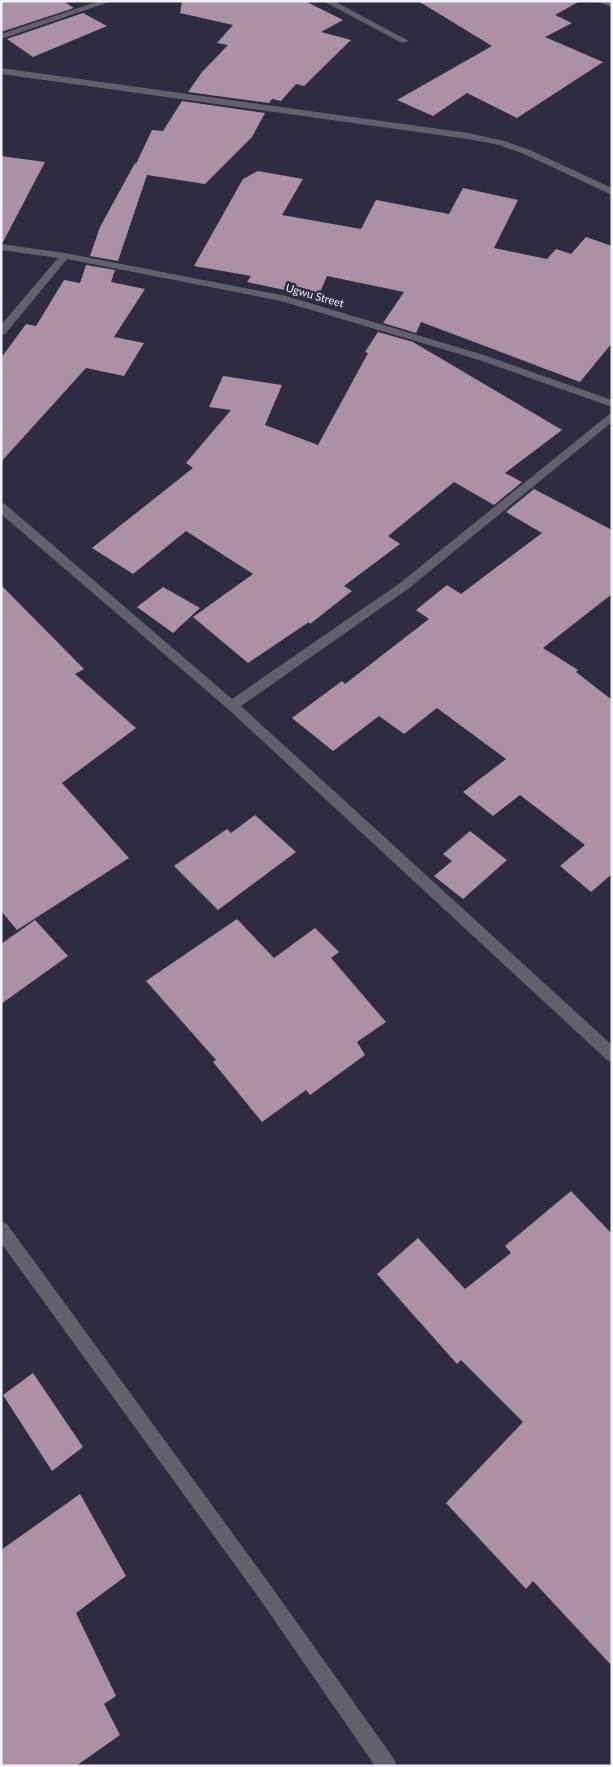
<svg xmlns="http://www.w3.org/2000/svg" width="613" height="1767" viewBox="0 0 613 1767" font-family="Lato,sans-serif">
<rect width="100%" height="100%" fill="#2e2b43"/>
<path fill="#ac90a5" d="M1,1H63L74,8L1,32Z
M182,1H305L343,20L321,32L351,40L304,86L296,84L281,101L272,99L269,103L188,92L202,72L228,45L217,43L233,25L180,13Z
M418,1H580L555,15L572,23L545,37L603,62L517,118L467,93L433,116L397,100L492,46Z
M83,13L107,26L33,57L7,39Z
M182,101L265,113L252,137L205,184L147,175L118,261L90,256L100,227L135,163L136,164L152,130L163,131Z
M1,156L45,162L3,242H1Z
M258,171L303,179L282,215L361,229L376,200L449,214L463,188L518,200L494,248L547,259L556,249L571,254L586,237L612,246V343L580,382L421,322L416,333L383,323L404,292L327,276L318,297L247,282L251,276L194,266L243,179Z
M86,265L115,270L111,282L145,289L114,337L144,343L124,376L86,368L1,462V358L26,324L36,326L64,280L80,283Z
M378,332L413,342L562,430L505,473L522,482L494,505L454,482L388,536L400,544L344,586L352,591L310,624L309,622L248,663L193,617L253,574L186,531L133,574L92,548L193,468L186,463L231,410L209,407L223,376L282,385L265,425L318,445L368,353L365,352Z
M534,489L612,530V594L543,648L578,670L576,672L612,700V874L591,892L560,866L585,845L520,795L493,816L463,792L506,759L437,708L404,734L379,716L333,751L292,718L342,681L345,684L429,619L416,610L447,585L461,594L542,533L506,512Z
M1,585L84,669L75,674L136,728L62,783L129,858L17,930L1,911Z
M163,587L200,608L173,633L137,607Z
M255,815L296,852L218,910L174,866L227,829L231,833Z
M470,831L507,860L463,899L434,876L452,861L443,854Z
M237,919L274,958L315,928L339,952L331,958L386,1022L357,1042L365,1055L310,1095L306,1090L262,1122L213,1062L216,1060L146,981Z
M35,920L68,956L1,1004V944Z
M571,1191L612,1234V1666L533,1581L526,1589L446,1503L523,1422L461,1360L457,1364L377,1274L418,1238L465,1289L511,1253L505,1246Z
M33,1373L83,1447L52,1471L3,1395Z
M80,1494L126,1576L76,1613L116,1696L104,1704L120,1735L76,1766H1V1550Z"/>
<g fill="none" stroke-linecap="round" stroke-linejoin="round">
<path fill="#62606d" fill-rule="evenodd" d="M99,1H112L1,39V34Z
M323,1H334L409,41L402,43Z
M600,1L612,2V7L601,3Z
M1,68L468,133L504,141L530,150L612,188V195L524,154L499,145L468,139L1,74Z
M1,244L65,253L286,296L484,355L612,400V407L476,359L281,301L67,259L5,334L1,335V325L58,258L1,250Z
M612,412V422L408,589L241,706L612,1045V1062L607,1060L228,709L1,514V503L5,504L232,699L400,583Z
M1,1221L7,1224L271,1586L394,1759L397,1766H375L259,1598L1,1243Z"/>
</g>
<g text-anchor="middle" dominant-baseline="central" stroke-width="5" stroke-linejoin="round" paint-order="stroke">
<g font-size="11" fill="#f2f1fe" stroke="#2e2b43">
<text transform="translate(315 295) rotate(16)">Ugwu Street</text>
</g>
</g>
<rect width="613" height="1767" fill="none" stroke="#f2f1fe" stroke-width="5"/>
</svg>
